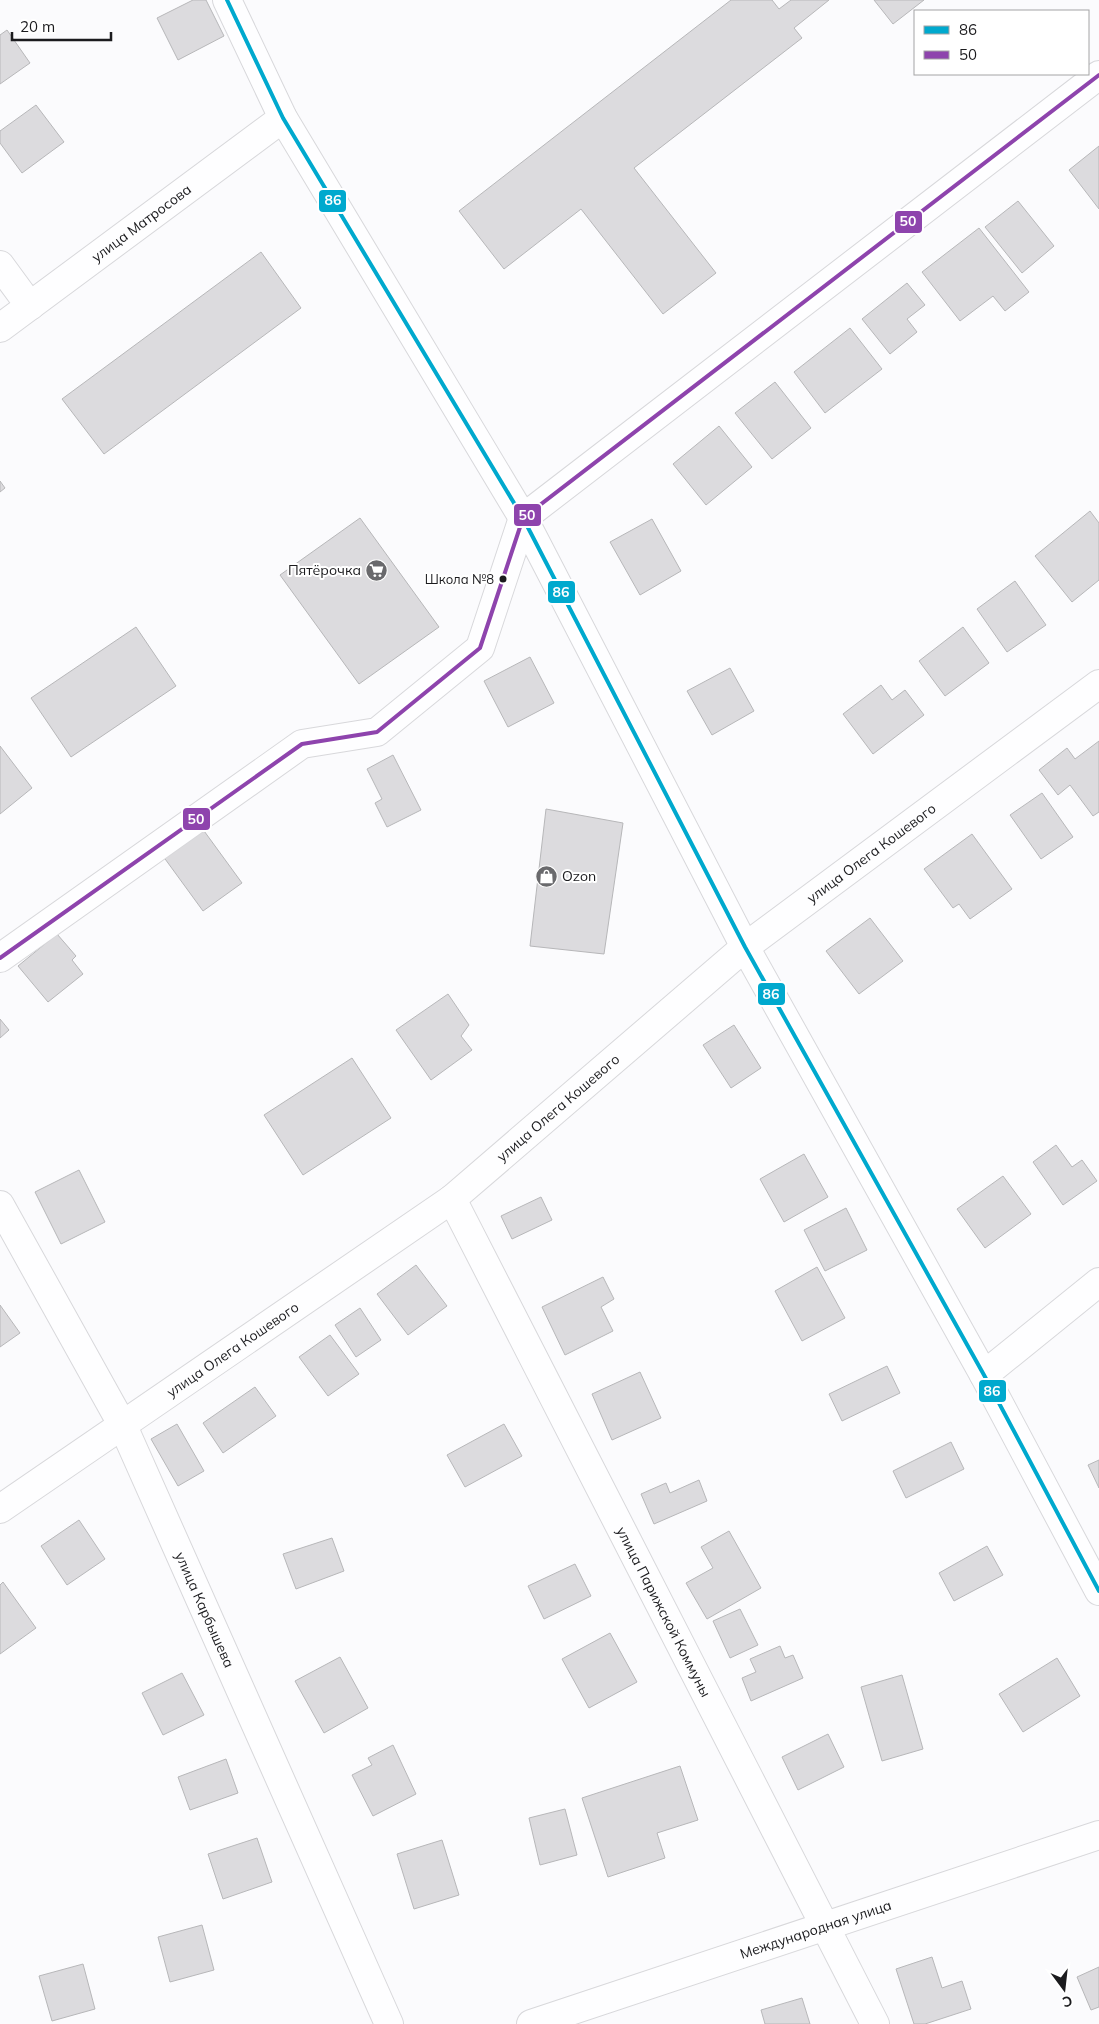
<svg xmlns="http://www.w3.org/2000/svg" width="1099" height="2024" viewBox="0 0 1099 2024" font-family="Mulish,sans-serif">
<rect width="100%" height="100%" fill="#fbfbfd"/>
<path fill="#dcdbde" stroke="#b7b7b9" d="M193,0H206L224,36L178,60L157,18Z
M731,0H772L779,9L791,0H829L794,28L802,38L634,168L716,273L663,314L581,209L504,269L459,211Z
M874,0H924L893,24Z
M7,30L30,63L0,84V35Z
M36,105L64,142L22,173L0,143V131Z
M1099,146V209L1069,170Z
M1018,201L1054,246L1022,273L985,227Z
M979,228L1029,292L1005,311L993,296L960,321L922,272Z
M261,252L301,308L104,454L62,399Z
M907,283L925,305L907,319L917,332L890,354L862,319Z
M850,328L882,369L825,413L794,372Z
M775,382L811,428L772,459L735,413Z
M719,426L752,467L706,505L673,464Z
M0,481L5,488L0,492Z
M1090,511L1099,523V580L1072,602L1035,556Z
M360,518L439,627L359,684L280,575Z
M652,519L681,571L640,595L610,542Z
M1015,581L1046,625L1007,652L977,609Z
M136,627L176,686L71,757L31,698Z
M963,627L989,663L945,696L919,661Z
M530,657L554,703L508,727L484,681Z
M730,668L754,711L712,735L687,691Z
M881,685L892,700L905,690L924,715L873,754L843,714Z
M1099,741V812L1093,816L1070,785L1058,795L1039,770L1067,748L1075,759Z
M0,746L32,788L0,814Z
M393,755L421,810L387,827L375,803L382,799L367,769Z
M1042,793L1073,837L1041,859L1010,815Z
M546,809L623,823L604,954L530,946Z
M199,824L242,883L203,911L160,852Z
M972,834L1012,889L970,919L959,904L953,908L924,869Z
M870,918L903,961L859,994L826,951Z
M57,934L76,956L72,960L83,974L48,1002L18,966Z
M448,994L469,1025L461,1036L472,1050L431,1080L396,1030Z
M0,1019L9,1030L0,1038Z
M734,1025L761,1068L731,1088L703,1045Z
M352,1058L391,1118L303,1175L264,1115Z
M1056,1145L1072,1167L1082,1160L1097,1181L1063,1205L1033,1162Z
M804,1154L828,1197L784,1222L760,1179Z
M79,1170L105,1222L61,1244L35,1192Z
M1003,1176L1031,1214L985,1248L957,1209Z
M541,1197L552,1220L512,1239L501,1216Z
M846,1208L867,1250L825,1271L804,1230Z
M416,1265L447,1306L408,1335L377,1294Z
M817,1267L845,1318L802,1341L775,1291Z
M603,1277L614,1299L601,1307L613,1331L565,1355L542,1307Z
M0,1305L20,1333L0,1347Z
M360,1308L381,1340L356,1357L335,1325Z
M330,1335L359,1374L328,1396L299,1357Z
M887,1366L900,1393L842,1421L829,1394Z
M640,1372L661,1418L612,1440L592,1394Z
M255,1387L276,1416L223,1453L203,1423Z
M177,1424L204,1471L178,1486L151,1439Z
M504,1424L522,1456L465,1487L447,1455Z
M951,1442L964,1469L906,1498L893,1471Z
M1099,1460V1488L1088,1465Z
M699,1480L707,1501L654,1524L641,1494L666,1483L670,1493Z
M79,1520L105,1559L67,1585L41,1546Z
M729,1531L761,1588L707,1619L686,1583L713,1568L701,1547Z
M332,1538L344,1571L296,1589L283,1554Z
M987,1546L1003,1575L954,1601L939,1573Z
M575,1564L591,1596L544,1619L528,1586Z
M3,1582L36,1628L0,1654V1585Z
M740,1609L758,1645L730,1658L713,1621Z
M610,1633L637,1682L589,1708L562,1659Z
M780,1646L785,1658L793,1655L803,1678L751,1701L742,1678L756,1672L750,1659Z
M340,1657L368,1708L324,1733L295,1681Z
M1057,1658L1080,1696L1023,1732L999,1694Z
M182,1673L204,1715L163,1735L142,1693Z
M902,1675L923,1749L882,1761L861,1687Z
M828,1734L844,1767L798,1790L782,1757Z
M393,1745L416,1794L373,1816L352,1775L372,1765L368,1758Z
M226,1759L238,1793L190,1810L178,1777Z
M680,1766L698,1820L657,1833L665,1858L608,1877L582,1798Z
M565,1809L577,1855L540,1865L529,1818Z
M257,1838L272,1882L223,1899L208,1854Z
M442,1840L459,1895L414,1909L397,1854Z
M202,1925L214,1970L170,1982L158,1937Z
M932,1957L942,1988L962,1981L971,2009L925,2024H914L896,1969Z
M83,1964L95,2009L52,2021L39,1976Z
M1099,1967V2007L1091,2010L1077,1977Z
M802,1998L810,2024H765L761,2010Z"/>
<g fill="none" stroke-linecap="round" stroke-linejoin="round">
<defs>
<g id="minor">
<path d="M227,0L283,118L523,518L745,947L984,1375L1099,1591"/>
<path d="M0,265L30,306"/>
<path id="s1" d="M0,328L283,118"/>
<path d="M0,958L302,744L377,732L480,648L523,518L1099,75"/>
<path id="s2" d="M452,1199L875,2024"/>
<path id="s3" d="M0,1205L123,1426L389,2024"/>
<path d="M984,1375L1099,1282"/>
<path id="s4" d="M0,1509L452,1199L745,947L1099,684"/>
<path id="s5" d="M531,2024L1099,1835"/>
</g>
</defs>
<use href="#minor" stroke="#d8d8db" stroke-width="30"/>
<use href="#minor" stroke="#fefeff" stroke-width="28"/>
<defs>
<path id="bus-1" d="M227,0L283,118L523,518L745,947L984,1375L1099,1591"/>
<path id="bus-2" d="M0,958L302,744L377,732L480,648L523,518L1099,75"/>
</defs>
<use href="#bus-1" stroke="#fff" stroke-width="8"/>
<use href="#bus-2" stroke="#fff" stroke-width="8"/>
<use href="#bus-1" stroke="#00a9ce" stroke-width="4"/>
<use href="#bus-2" stroke="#8e44ad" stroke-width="4"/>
</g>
<defs>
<symbol id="supermarket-disc" viewBox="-11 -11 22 22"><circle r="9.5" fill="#69696c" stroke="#fff"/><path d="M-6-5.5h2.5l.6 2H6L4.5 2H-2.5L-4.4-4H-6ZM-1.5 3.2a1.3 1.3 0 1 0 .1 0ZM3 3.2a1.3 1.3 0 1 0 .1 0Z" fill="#fff"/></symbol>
<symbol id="shop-disc" viewBox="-11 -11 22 22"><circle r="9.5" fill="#69696c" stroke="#fff"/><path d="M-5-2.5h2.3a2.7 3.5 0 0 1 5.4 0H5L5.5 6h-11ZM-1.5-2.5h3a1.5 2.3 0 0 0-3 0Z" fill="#fff"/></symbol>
</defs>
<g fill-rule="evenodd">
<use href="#supermarket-disc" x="364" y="558" width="25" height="25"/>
<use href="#shop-disc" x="534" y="864" width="25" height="25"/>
</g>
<circle fill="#1b1b1e" stroke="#fff" stroke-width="2" cx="503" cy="579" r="4.5"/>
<g text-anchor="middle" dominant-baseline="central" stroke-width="4" stroke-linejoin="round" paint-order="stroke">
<g font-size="13" fill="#1b1b1e" stroke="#fff" text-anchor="end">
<text x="494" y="579">Школа №8</text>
</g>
<g font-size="14" fill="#1b1b1e" stroke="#fff">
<text stroke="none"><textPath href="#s1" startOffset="176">улица Матросова</textPath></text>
<text stroke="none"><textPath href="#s4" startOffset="1092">улица Олега Кошевого</textPath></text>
<text stroke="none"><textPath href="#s4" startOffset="688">улица Олега Кошевого</textPath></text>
<text stroke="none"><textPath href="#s4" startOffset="282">улица Олега Кошевого</textPath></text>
<text stroke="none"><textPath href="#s3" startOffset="454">улица Карбышева</textPath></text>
<text stroke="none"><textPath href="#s2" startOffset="464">улица Парижской Коммуны</textPath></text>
<text stroke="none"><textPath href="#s5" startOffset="300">Международная улица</textPath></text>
</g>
<g font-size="14" fill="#1b1b1e" stroke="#fff" text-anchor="end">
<text x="361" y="570">Пятёрочка</text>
<text x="562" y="876" text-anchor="start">Ozon</text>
</g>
</g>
<g stroke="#fff" stroke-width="2">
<rect x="318" y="189" width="29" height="24" rx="5" fill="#00a9ce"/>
<rect x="894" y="210" width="29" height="24" rx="5" fill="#8e44ad"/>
<rect x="513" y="503" width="29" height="24" rx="5" fill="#8e44ad"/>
<rect x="547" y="580" width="29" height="24" rx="5" fill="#00a9ce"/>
<rect x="182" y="807" width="29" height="24" rx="5" fill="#8e44ad"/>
<rect x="757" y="982" width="29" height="24" rx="5" fill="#00a9ce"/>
<rect x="978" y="1379" width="29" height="24" rx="5" fill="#00a9ce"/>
</g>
<g font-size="14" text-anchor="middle" font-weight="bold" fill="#fff">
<text x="333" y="205">86</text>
<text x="908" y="226">50</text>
<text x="527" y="520">50</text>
<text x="561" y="597">86</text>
<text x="196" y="824">50</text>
<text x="771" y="999">86</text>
<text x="992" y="1396">86</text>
</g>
<rect x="914" y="10" width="175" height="65" fill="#ffffff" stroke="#a4a4a5"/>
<rect x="924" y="26" width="25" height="8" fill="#00a9ce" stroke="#a4a4a5"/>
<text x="959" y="35" font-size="15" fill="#1b1b1e">86</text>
<rect x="924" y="51" width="25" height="8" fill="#8e44ad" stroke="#a4a4a5"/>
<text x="959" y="60" font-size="15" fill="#1b1b1e">50</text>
<g transform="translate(1064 1989) rotate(165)" stroke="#ffffff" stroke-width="4" paint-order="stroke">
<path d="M0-4L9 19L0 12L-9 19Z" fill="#1b1b1e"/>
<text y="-8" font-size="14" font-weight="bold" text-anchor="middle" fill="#1b1b1e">С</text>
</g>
<path d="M12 32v8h99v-8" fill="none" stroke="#1b1b1e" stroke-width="2.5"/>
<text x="20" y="32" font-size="15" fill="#1b1b1e" stroke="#ffffff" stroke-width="4" paint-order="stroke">20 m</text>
</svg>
